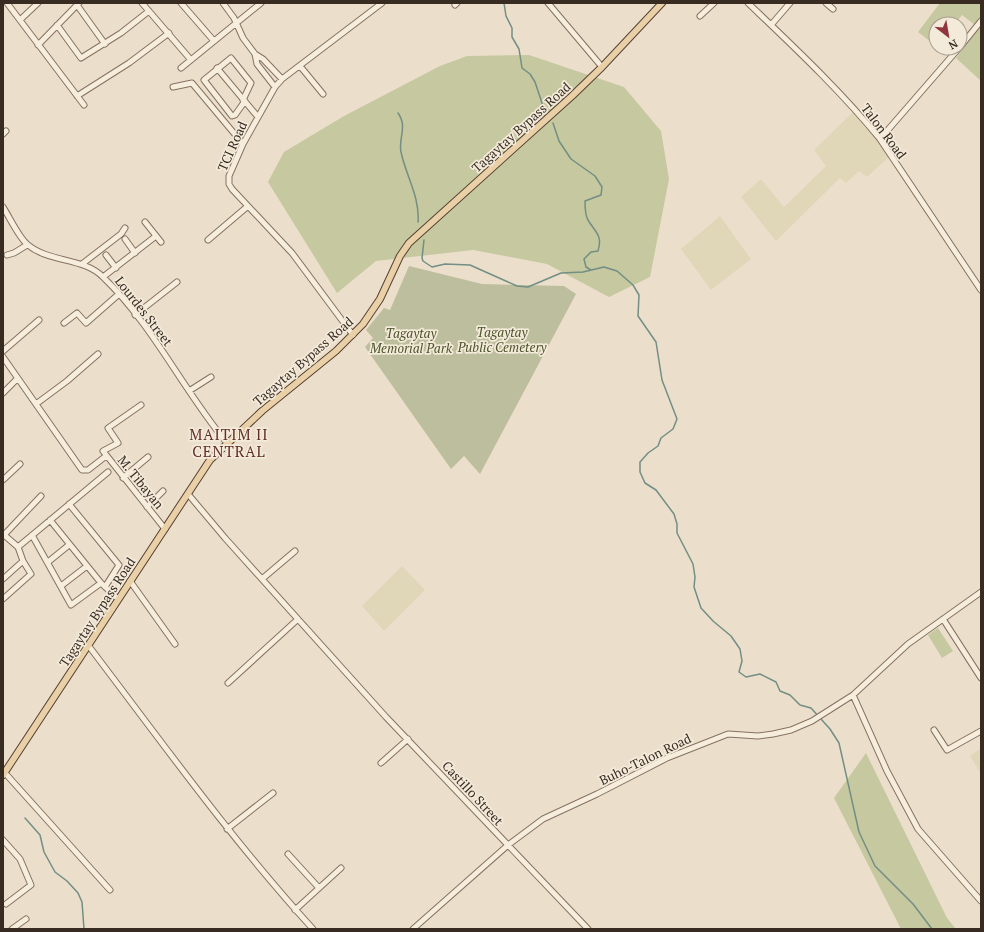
<svg xmlns="http://www.w3.org/2000/svg" width="984" height="932" viewBox="0 0 984 932" font-family="'PT Serif',serif">
<rect width="100%" height="100%" fill="#ebdfcb"/>
<path fill="#e0d7b9" d="M853,112L880,143L889,157L867,177L859,171L846,183L840,178L776,241L741,197L761,179L784,207L826,166L814,150Z
M720,216L751,259L711,290L681,249Z
M402,566L425,590L384,631L362,606Z
M981,748V774L970,756Z"/>
<path fill="#c6c89f" d="M940,3H981V81L956,58L979,28L962,15L955,24H936V46L918,32Z
M529,55L624,87L661,131L669,179L650,277L609,297L547,264L473,250L376,261L337,293L268,182L284,152L344,116L440,66L467,56Z
M938,628L953,651L942,658L928,635Z
M866,753L947,918L956,929H901L834,798Z"/>
<path fill="#bdbe9d" d="M409,266L482,284L564,286L576,294L480,474L464,456L451,469L365,347L373,338L366,330L384,308L390,310Z"/>
<g fill="none" stroke-linecap="round" stroke-linejoin="round">
<path stroke="#728e85" stroke-width="1.5" d="M504,3L506,16L512,28V37L519,49L522,68L530,74L535,82L544,109
M398,113C408,127 398,138 401,152C406,176 420,197 418,222
M553,123L559,141L571,159L595,176L602,187L601,195L585,201C585,207 585,215 588,220C595,232 603,235 598,251L591,252L584,259L586,267L591,270
M424,240L422,258L423,261L432,267L445,264L470,265L517,286L528,287L561,273L583,272L604,267L617,271L633,285L639,295L638,316L656,342L662,380L677,419L673,429L661,438L658,446L648,453L640,462V472L645,483L656,490L674,514L677,524V533L693,564L695,577L694,587L701,608L713,621L731,636L740,649L742,661L739,672L746,677L760,674L776,682L780,691L790,695L800,705L811,708L830,729L839,743L859,832L875,866L913,904L932,929
M25,818L40,835L44,852L55,872L67,881L78,893L82,902L84,929"/>
<defs>
<path id="minor" d="M7,3L84,105
M142,3L191,60
M181,3L214,41
M223,3L234,18L243,38L255,54L257,64L275,87
M548,3L602,67
M748,3C794,47 840,90 880,139L981,290
M826,3L833,9
M77,5L105,44
M455,5L457,3
M700,16L714,3
M20,20L38,3
M57,25L81,58L121,33L149,11
M771,25L790,3
M38,45L79,3
M960,47L981,21
M255,54L263,59L282,79
M300,66L323,94
M181,68L261,3
M217,68L258,117
M173,87L192,83L243,144
M77,96L129,63L169,33
M243,100L251,83L231,58L204,80L232,116L235,115L245,101
M3,134L6,131
M880,139L959,48
M3,207C10,218 19,238 28,245C50,263 83,257 103,277C153,325 183,390 227,443
M145,222L161,242
M125,239L135,253
M208,240L248,206
M7,255L14,253L27,245
M106,255L116,268
M82,264L121,234L125,228
M103,277L156,236
M135,315L177,282
M64,323L77,313L86,323L119,294
M353,335L292,253L232,189L229,184V176L243,144L275,87L282,79L382,3
M3,351L39,320
M3,357L82,470H88L106,456
M189,391L211,377
M3,393L17,379
M36,404L67,381L98,354
M141,405L108,428L118,443L103,451L165,529
M123,478L148,457
M3,480L20,464
M188,494L225,538L386,717L588,929
M69,504L119,565L105,587
M147,507L163,491
M50,520L101,583L118,599
M3,534L18,547L23,561L31,574L3,599
M32,535L71,605L101,583
M3,536L41,496
M18,547L108,472
M48,562L69,545
M3,579L23,561
M262,579L295,551
M130,581L175,644
M61,586L87,566
M943,619L981,678
M88,645C161,741 231,839 313,929
M228,683L298,619
M853,695L887,771L918,829L981,901
M934,730L947,750L981,731
M381,763L408,739
M5,773L110,890
M227,829L273,793
M3,840L20,859L31,885L6,904
M288,854L319,888
M295,910L341,868
M12,929L26,919
M413,929L508,845L543,819L597,794L667,758L728,734L758,736L773,734L791,730L812,721L853,695L908,644L981,592"/>
<path id="major" d="M3,775L210,460L262,411L336,351L363,324L380,299L400,256L409,243L572,96L602,67L662,3"/>
</defs>
<use href="#minor" stroke="#867261" stroke-width="7"/>
<use href="#major" stroke="#554134" stroke-width="8"/>
<use href="#minor" stroke="#f6eddd" stroke-width="5"/>
<use href="#major" stroke="#e9d0a7" stroke-width="6"/>
</g>
<g text-anchor="middle" dominant-baseline="central" stroke-width="3.5" stroke-linejoin="round" paint-order="stroke">
<g font-size="13" fill="#382b22" stroke="#f3eada">
<text transform="translate(521 127) rotate(-42)">Tagaytay Bypass Road</text>
<text transform="translate(884 131) rotate(53)">Talon Road</text>
<text transform="translate(232 146) rotate(-66)">TCI Road</text>
<text transform="translate(144 311) rotate(52)">Lourdes Street</text>
<text transform="translate(303 361) rotate(-41)">Tagaytay Bypass Road</text>
<text transform="translate(141 482) rotate(51)">M. Tibayan</text>
<text transform="translate(97 612) rotate(-57)">Tagaytay Bypass Road</text>
<text transform="translate(645 759) rotate(-26)">Buho-Talon Road</text>
<text transform="translate(473 793) rotate(47)">Castillo Street</text>
</g>
<g font-size="13" font-style="italic" fill="#4b532b" stroke="#f3eada">
<text x="502" y="332">Tagaytay<tspan x="502" dy="15">Public Cemetery</tspan></text>
<text x="411" y="333">Tagaytay<tspan x="411" dy="15">Memorial Park</tspan></text>
</g>
<g font-size="15" letter-spacing="1" fill="#612e26" stroke="#f3eada">
<text x="229" y="434">MAITIM II<tspan x="229" dy="17">CENTRAL</tspan></text>
</g>
</g>
<rect width="984" height="932" fill="none" stroke="#382b22" stroke-width="8"/>
<g transform="translate(948 36) rotate(149)"><circle r="19" fill="#f3eada" stroke="#a89e90"/>
<path d="M0-3L7 15L0 10L-7 15Z" fill="#8f363e"/>
<text y="-6" font-size="11" font-weight="bold" text-anchor="middle" fill="#382b22">N</text>
</g>
</svg>
